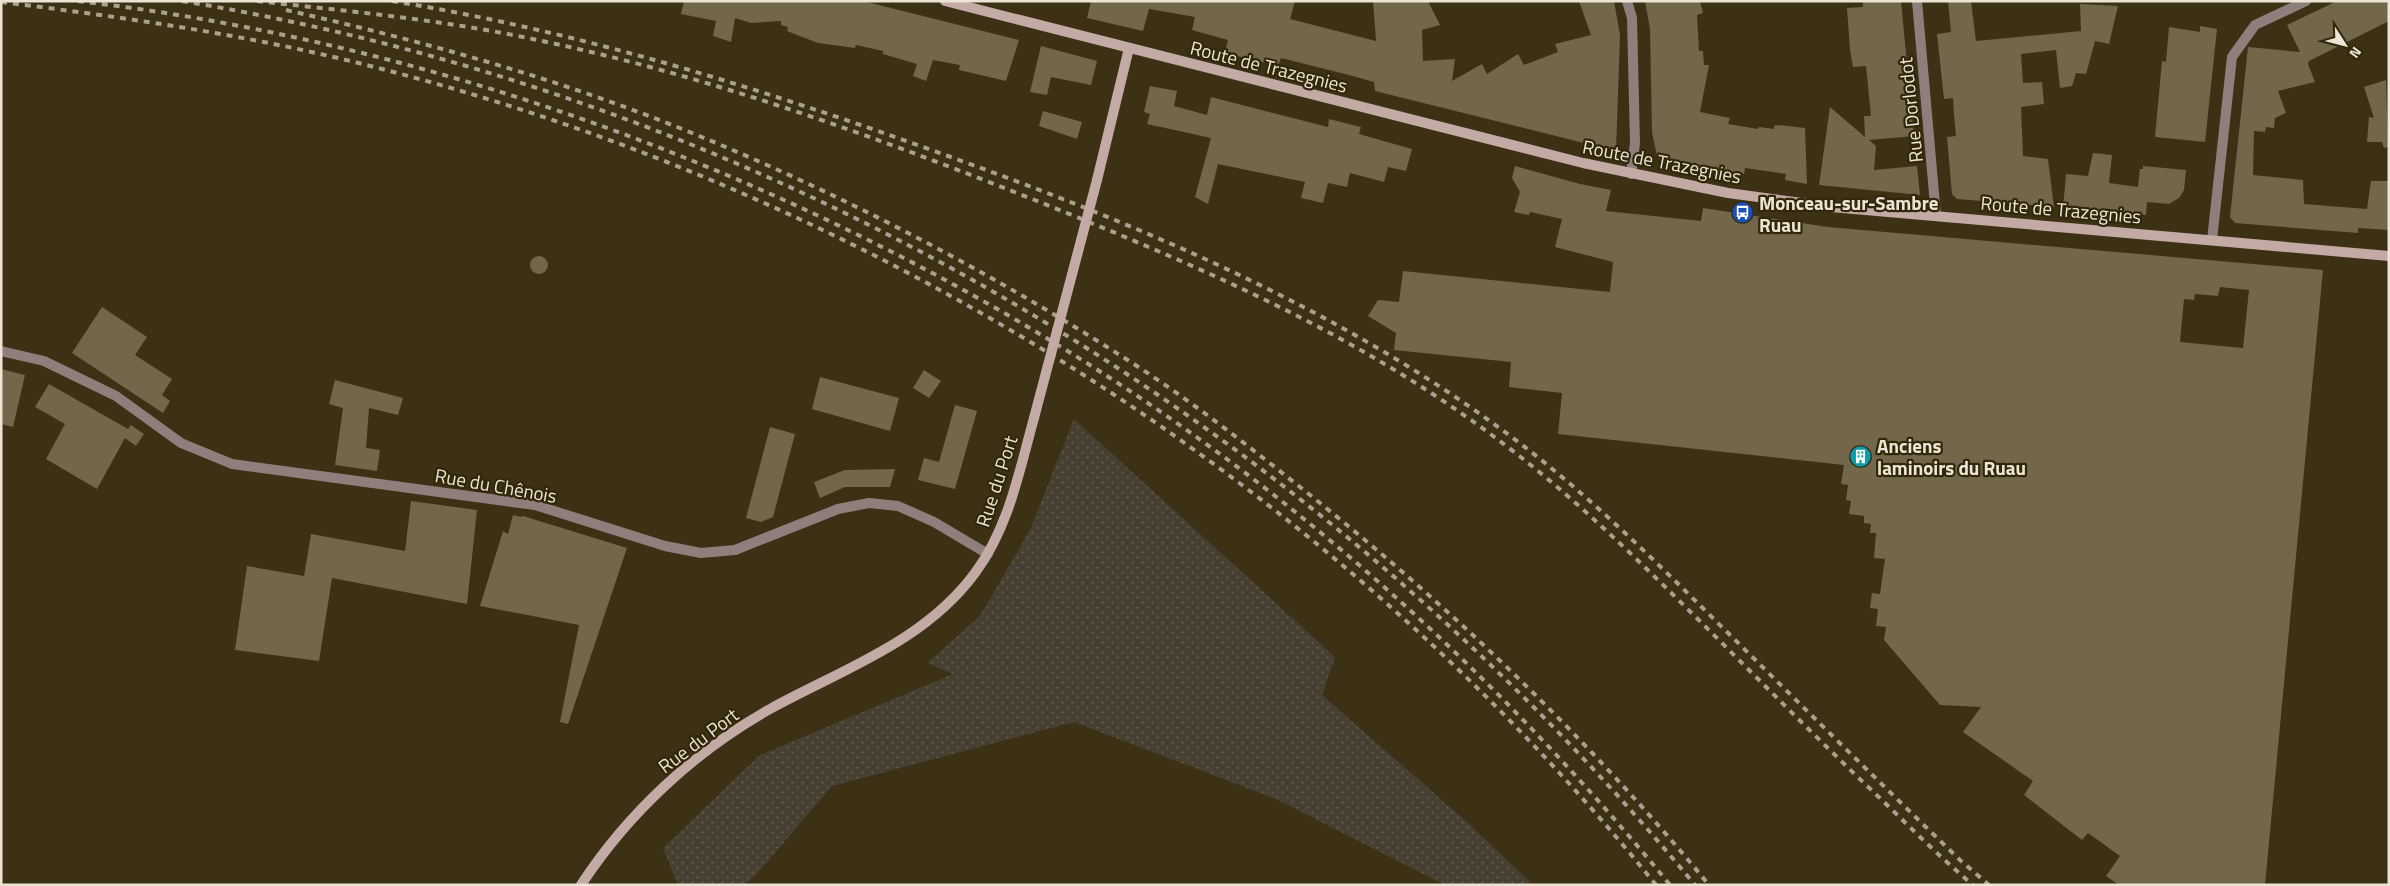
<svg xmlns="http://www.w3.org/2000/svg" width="2390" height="886" viewBox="0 0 2390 886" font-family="'Titillium Web',sans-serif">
<defs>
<pattern id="grass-dots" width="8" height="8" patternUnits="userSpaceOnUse" patternTransform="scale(1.25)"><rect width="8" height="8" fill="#474032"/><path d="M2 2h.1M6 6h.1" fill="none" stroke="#625b4f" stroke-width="1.8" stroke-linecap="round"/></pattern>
</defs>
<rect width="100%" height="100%" fill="#3c3115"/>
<path fill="url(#grass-dots)" d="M1074,419L1335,657L1322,695L1468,823L1533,885H1445L1276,799L1074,722L832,786L756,875L744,885H678L663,848L760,755L953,674L927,663L980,616L1030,530Z"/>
<path fill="#72664b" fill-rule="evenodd" d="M684,1H863L1019,40L1006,81L959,70L960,65L933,60L926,81L913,76L917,64L883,54V51L856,45L855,48L818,43L787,31L788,27L781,25V21L751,23L735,18L731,42L713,36L716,21L681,14Z
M1091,1H1295L1290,19L1376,41L1373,1H1428L1440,25L1422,30L1423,61L1455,59L1452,81L1482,64L1487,74L1518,54L1524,65L1558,52L1555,44L1591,35L1579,1H1614L1620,35L1616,151L1375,91L1374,82L1349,75L1281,58L1278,66L1225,53L1228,40L1192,30L1195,17L1149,9L1143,31L1087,18Z
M1645,1H1700L1703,13L1697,15L1699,51H1703L1704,65H1709L1700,112L1730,118L1728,124L1758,129L1759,127L1774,129V126L1778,125L1805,128L1807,184L1785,180L1786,174L1745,168L1744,174L1661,161L1657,156L1652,132L1650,29Z
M1863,1H1901L1914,136L1869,140L1876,146L1874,170L1917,166L1920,195L1819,185L1830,107L1865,137L1864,116H1871L1866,66L1853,67L1850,50L1847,8L1863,7Z
M1948,1H1971L1976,41L2081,31L2080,4L2118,6L2109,44L2095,41L2086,74L2076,73L2072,86L2060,88L2056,50L2021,54L2023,83L2042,82L2044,104L2021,107L2023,156L2048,159L2054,207L1957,199L1952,194L1947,137L1956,136L1954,115L1953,98L1944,99L1937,34L1951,32Z
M2337,1H2389V21L2309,61L2308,64L2315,82L2278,91L2286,113L2275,118L2274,128L2266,127L2265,132L2254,131L2253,175L2303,180L2304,204L2367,209L2371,181H2389V230L2358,228V233L2235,223L2230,217L2248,47L2300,52L2287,25Z
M2200,26L2217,29L2205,142L2155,137L2162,61L2166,62L2169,27L2200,32Z
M1041,46L1097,61L1091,85L1051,77L1047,95L1030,92Z
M2386,80L2388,147L2384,148L2382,142H2367L2369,117L2374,118L2364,87Z
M1150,86L1177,91L1174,106L1207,115L1211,97L1328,127L1329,119L1361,127L1359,134L1412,149L1406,171L1388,167L1384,182L1350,173L1347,187L1328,183L1323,203L1301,198L1305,182L1218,164L1208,204L1195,197L1211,138L1147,124L1150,114L1144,112Z
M1043,111L1082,122L1077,139L1039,126Z
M2093,153L2112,155L2109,183L2138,187L2140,169H2143V166L2186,170L2184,190L2179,198L2169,204L2147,202L2146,215L2063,208L2066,174L2088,176Z
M1515,166L1580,184L1611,190L1606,211L1701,221L1703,208L1828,227L2323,270L2265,885H2119L2106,876L2120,856L2088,833L2082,840L2024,795L2033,781L1963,732L1981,707L1940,705L1884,640L1886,627L1876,626L1878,609L1870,608L1872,593L1880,594L1885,559L1874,558L1876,533H1870L1871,524L1864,523V516L1849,514L1851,501L1846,500L1848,485L1841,484L1844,465L1558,434L1562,393L1509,387L1511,362L1394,350L1396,333L1368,316L1378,300L1399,302L1403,271L1610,292L1613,262L1555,247L1562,219L1530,212L1529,215L1514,212L1520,192L1512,178ZM2220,287L2249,290L2243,348L2180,342L2184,299L2194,300L2195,294L2218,296Z
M530 265a9 9 0 1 1 18 0a9 9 0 1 1-18 0Z
M102,307L147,337L135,355L172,379L162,395L170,401L163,413L72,353Z
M1,369L25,375L13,427L1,424Z
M924,370L941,381L929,398L913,388Z
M820,377L899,398L890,431L812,409Z
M335,380L403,398L398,415L369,408L366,448L380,450L377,471L335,465L343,408L329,404Z
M49,384L128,429L131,425L144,434L136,446L125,438L97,489L46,459L65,424L35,407Z
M955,405L977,411L955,489L918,480L924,458L939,462Z
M770,427L795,434L773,517L761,522L746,518Z
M895,469L890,487H845L820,498L814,482L845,470Z
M411,501L477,510L467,604L332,578L319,661L235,650L247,566L304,576L311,534L405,551Z
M513,515L522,517L523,516L627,548L568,724L560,722L579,625L480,606L503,531L508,534Z"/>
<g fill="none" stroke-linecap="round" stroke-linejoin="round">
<path stroke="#8f7f7c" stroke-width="10" d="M1627,1L1632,18L1635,143L1631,174
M1917,1L1936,216
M2212,240L2232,57L2255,25L2306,1
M1,351L44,361L116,396L181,443L232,464L535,505L665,546L701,553L735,550L838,509L869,503L898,506L934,522L988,554"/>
<path stroke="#c4aaa5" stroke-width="10" d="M945,1L1583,163L1728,193L1831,207L2389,256
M1097,180L1129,48
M581,885C628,813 695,751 770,709C843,669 924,642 975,573C1009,527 1019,472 1034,418"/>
<path stroke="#a9a18c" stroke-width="4" stroke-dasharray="6 6" stroke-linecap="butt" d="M78,1C483,48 897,215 1224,457C1390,580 1540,726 1670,885
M182,1C777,99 1312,422 1695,885
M257,1C346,11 435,19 523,37C708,74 888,141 1062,211C1224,277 1369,341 1509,448C1586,507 1653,575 1722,643C1776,697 1830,751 1885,803C1914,831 1942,859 1973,885
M392,1C583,32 766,90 948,156C1147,228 1343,310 1513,438C1589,495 1656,562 1724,629C1802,706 1880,783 1960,860L1989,885
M1,2C129,18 257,36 382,69C879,198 1333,485 1656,885
M286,10C422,41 557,78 687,131C840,193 987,270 1126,359C1189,399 1247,445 1305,491C1453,609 1589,739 1709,885"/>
<path stroke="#c4aaa5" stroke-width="10" d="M1034,418L1097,180"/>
</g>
<defs>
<symbol id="bus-disc" viewBox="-11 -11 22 22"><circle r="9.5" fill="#1a4fb4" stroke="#32270b"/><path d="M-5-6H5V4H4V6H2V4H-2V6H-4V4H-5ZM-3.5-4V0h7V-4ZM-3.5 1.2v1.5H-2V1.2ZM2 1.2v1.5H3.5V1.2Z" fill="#fff"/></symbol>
<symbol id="building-disc" viewBox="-11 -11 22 22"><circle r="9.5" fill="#0f9aa8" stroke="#32270b"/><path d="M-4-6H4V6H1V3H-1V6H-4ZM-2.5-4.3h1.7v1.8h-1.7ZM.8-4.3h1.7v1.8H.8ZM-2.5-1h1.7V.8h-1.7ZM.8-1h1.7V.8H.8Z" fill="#fff"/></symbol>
</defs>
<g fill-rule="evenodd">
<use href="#bus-disc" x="1730" y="200" width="25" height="25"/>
<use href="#building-disc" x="1848" y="444" width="25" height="25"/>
</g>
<g text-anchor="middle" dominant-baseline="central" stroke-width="4.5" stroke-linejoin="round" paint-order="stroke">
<g font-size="19" fill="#ece5d5" stroke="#32270b">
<text transform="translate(1269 66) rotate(14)">Route de Trazegnies</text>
<text transform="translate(1910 110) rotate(-96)">Rue Dorlodot</text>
<text transform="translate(1662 161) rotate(11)">Route de Trazegnies</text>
<text transform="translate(2061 209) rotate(5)">Route de Trazegnies</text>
<text transform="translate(996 481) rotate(-72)">Rue du Port</text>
<text transform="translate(496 485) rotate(10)">Rue du Chênois</text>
<text transform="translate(698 740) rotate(-37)">Rue du Port</text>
</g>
<g font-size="19" font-weight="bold" fill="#ece5d5" stroke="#32270b" text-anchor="start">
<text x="1759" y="202">Monceau-sur-Sambre<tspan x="1759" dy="22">Ruau</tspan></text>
<text x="1877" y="445">Anciens<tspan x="1877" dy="22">laminoirs du Ruau</tspan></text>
</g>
</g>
<rect width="2390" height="886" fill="none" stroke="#ece5d5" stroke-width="5"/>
<g transform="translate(2345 45) rotate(126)" stroke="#32270b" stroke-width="4" paint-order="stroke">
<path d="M0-4L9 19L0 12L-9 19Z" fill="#ece5d5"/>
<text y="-8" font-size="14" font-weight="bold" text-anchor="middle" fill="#ece5d5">N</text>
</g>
</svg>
